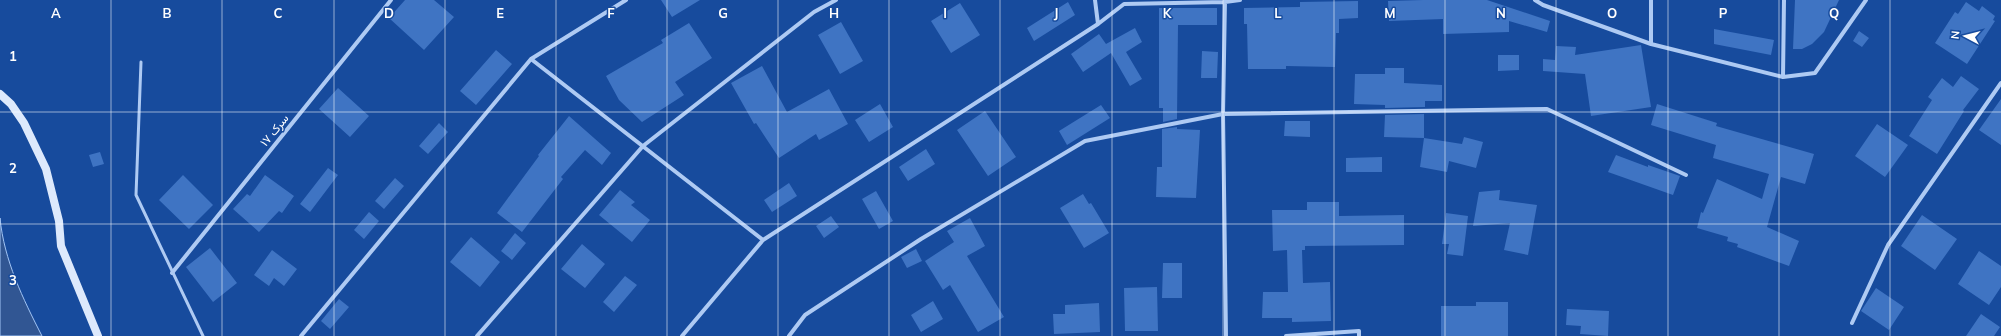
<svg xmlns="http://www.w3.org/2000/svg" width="2001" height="336" viewBox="0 0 2001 336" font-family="Mulish,Vazirmatn,sans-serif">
<rect width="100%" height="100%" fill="#174b9d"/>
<path fill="#315693" stroke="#a1c4f5" d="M0,218C4,260 23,299 42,336H0Z"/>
<path fill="#3f74c3" d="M405,0H434L454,17L424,50L389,18Z
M661,0H700L672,17Z
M1423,0H1487L1550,21L1547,32L1509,21V32L1443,34V19L1389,21L1388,1Z
M1795,0H1839L1824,32L1812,44L1802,49H1793Z
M1358,1V18L1339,19V33H1336L1335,67L1286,66V69H1248L1247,24H1244V8L1300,7V2Z
M1068,2L1075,15L1034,41L1027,28Z
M1966,2L1979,11L1982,6L1995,16L1993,20L1995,21L1967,64L1935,43L1955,12L1958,14Z
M960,3L980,35L951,53L931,21Z
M1159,8H1217V25H1178L1177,119L1163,122V108H1159Z
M841,22L863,61L840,74L818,35Z
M689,23L712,58L675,82L684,95L642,122L619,100L606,76L663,43L661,40Z
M1135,28L1142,42L1126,52L1142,79L1130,86L1111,53L1083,72L1071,54L1099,34L1106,44Z
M1714,29L1774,40L1771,55L1714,44Z
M1859,31L1869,38L1862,47L1853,41Z
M1641,45L1651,107L1591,116L1585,74L1543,71V59L1555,60L1556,46L1576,47L1575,55Z
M496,50L512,64L476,105L460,91Z
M1202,51L1218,52L1217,78H1201Z
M1498,55H1519V70L1498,71Z
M762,66L787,112L829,89L848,124L819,140L816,134L779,158L756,123L754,124L731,83Z
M1385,68H1404V83L1442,85V101H1425V107L1385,108V105L1354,104L1355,74H1385Z
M1961,76L1979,89L1963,110L1964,111L1937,154L1909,136L1932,100L1928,97L1942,78L1953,87Z
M338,88L369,116L350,137L319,109Z
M2001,99V145L1979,130Z
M880,104L893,127L869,142L855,120Z
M1657,104L1717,123L1716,126L1814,154L1805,184L1781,177L1767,227L1799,241L1789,266L1737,247L1738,244L1727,241L1728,237L1697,228L1701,212L1703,213L1717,179L1762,199L1769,174L1713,158L1716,145L1651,125Z
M1101,105L1110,118L1067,145L1059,131Z
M985,111L1016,157L988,176L957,130Z
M1424,114V138L1384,137L1385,115Z
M569,116L611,153L602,165L585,150L561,177L563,179L522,232L497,213L539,156L538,155Z
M1285,121H1310V137L1284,136Z
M439,123L448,132L428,154L419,146Z
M1877,124L1908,145L1885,177L1855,156Z
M1177,127V129L1200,130L1196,198L1156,197L1157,167H1162V129Z
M1464,137L1483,142L1476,168L1449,161L1447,172L1420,167L1424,138L1462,144Z
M926,149L935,164L908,181L899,167Z
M100,152L104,164L93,167L89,155Z
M1616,155L1648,167V165L1680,176L1673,195L1608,172Z
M1382,157V172H1346V158Z
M328,168L338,175L310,212L300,204Z
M183,175L213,205L189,229L159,200Z
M265,175L294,196L282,213L279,211L259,232L233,209L247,194L250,196Z
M395,178L404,186L384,209L375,201Z
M789,183L797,196L772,212L764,200Z
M620,190L635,202L631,205L650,220L632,242L599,215Z
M1500,190L1499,200L1537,205L1528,255L1504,250L1510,223L1473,226L1479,192Z
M876,191L893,221L879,229L862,199Z
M1083,194L1089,204L1091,203L1109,233L1084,248L1060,208Z
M1307,202H1339V216L1404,215V245L1305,246V250H1302L1303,283L1330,282L1331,321L1292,322V318H1262L1263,292H1288L1287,250L1273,251L1272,210H1307Z
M369,212L379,221L364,239L354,230Z
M1446,213L1468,216L1463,256L1447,254L1449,244H1442Z
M1922,215L1957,239L1935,270L1901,246Z
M831,216L839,227L824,238L816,226Z
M970,218L985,246L967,256L1004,317L978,332L950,285L943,290L925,261L954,242L947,231Z
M515,233L526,243L512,260L501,251Z
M471,237L500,262L480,287L450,262Z
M582,244L605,264L585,288L561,269Z
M210,248L237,283L213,302L186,267Z
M916,249L922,261L907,268L901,257Z
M272,250L297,269L284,286L274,278L269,286L254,275Z
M1979,251L2001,266V287L1989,305L1958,284Z
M1163,263H1182V298H1162Z
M625,276L637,285L614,312L603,302Z
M1157,287L1158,331H1125L1124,288Z
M1876,288L1904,307L1889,330L1861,311Z
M339,299L349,307L330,329L321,321Z
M933,301L943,319L921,332L911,315Z
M1476,302H1508V336H1441V306H1476Z
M1099,303L1100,332L1054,334L1053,314H1065V305Z
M1567,309L1609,311L1608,336L1580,334L1581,326L1566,325Z
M1981,314L2000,327L1994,336H1966Z"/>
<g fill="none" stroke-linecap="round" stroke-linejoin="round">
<path stroke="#aecaf3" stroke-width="3" d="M141,62L136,195L203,336"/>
<path stroke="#aecaf3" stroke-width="4" d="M1095,0L1098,24
M1225,0L1223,114L1226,336
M1535,0L1543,5L1651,44L1783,77L1815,73L1866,0
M1651,0V44
M531,59L763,240
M1783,77L1784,0
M172,273L391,0
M1852,323L1888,245L2001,83
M301,336L531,59L626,0
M477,336L643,146L814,12L836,0
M682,336L763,240L1098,24L1124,4L1225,2L1240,0
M789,336L805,315L921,239L1085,141L1223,114L1547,109L1686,175
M1286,336L1359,331V336"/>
<path stroke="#dde9fc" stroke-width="8" d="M0,94L11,104L24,123L46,169L59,221L61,246L98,336"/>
</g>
<path fill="none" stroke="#fff" stroke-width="1" stroke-opacity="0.55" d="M111,0V336M222,0V336M334,0V336M445,0V336M556,0V336M667,0V336M778,0V336M889,0V336M1000,0V336M1112,0V336M1223,0V336M1334,0V336M1445,0V336M1556,0V336M1668,0V336M1779,0V336M1890,0V336M0,112H2001M0,224H2001"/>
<g text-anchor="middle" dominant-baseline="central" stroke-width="3" stroke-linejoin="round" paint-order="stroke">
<g font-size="12" fill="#fff" stroke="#174b9d">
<text transform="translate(274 130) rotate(-51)">سرک ۱۷</text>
</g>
</g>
<g font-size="13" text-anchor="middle" font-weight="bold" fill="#fff" stroke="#174b9d" stroke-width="3" stroke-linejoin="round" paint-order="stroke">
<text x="56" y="18">A</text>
<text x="167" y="18">B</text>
<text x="278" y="18">C</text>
<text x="389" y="18">D</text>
<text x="500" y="18">E</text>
<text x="611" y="18">F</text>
<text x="723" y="18">G</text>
<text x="834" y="18">H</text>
<text x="945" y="18">I</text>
<text x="1056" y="18">J</text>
<text x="1167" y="18">K</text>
<text x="1278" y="18">L</text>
<text x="1390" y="18">M</text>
<text x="1501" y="18">N</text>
<text x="1612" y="18">O</text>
<text x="1723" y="18">P</text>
<text x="1834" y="18">Q</text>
<text x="13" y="61">1</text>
<text x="13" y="173">2</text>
<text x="13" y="285">3</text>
</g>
<g transform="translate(1965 36) rotate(277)" stroke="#174b9d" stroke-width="3" paint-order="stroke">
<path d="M0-3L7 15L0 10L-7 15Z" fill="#ffffff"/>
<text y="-6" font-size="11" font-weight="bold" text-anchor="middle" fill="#ffffff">N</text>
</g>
</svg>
